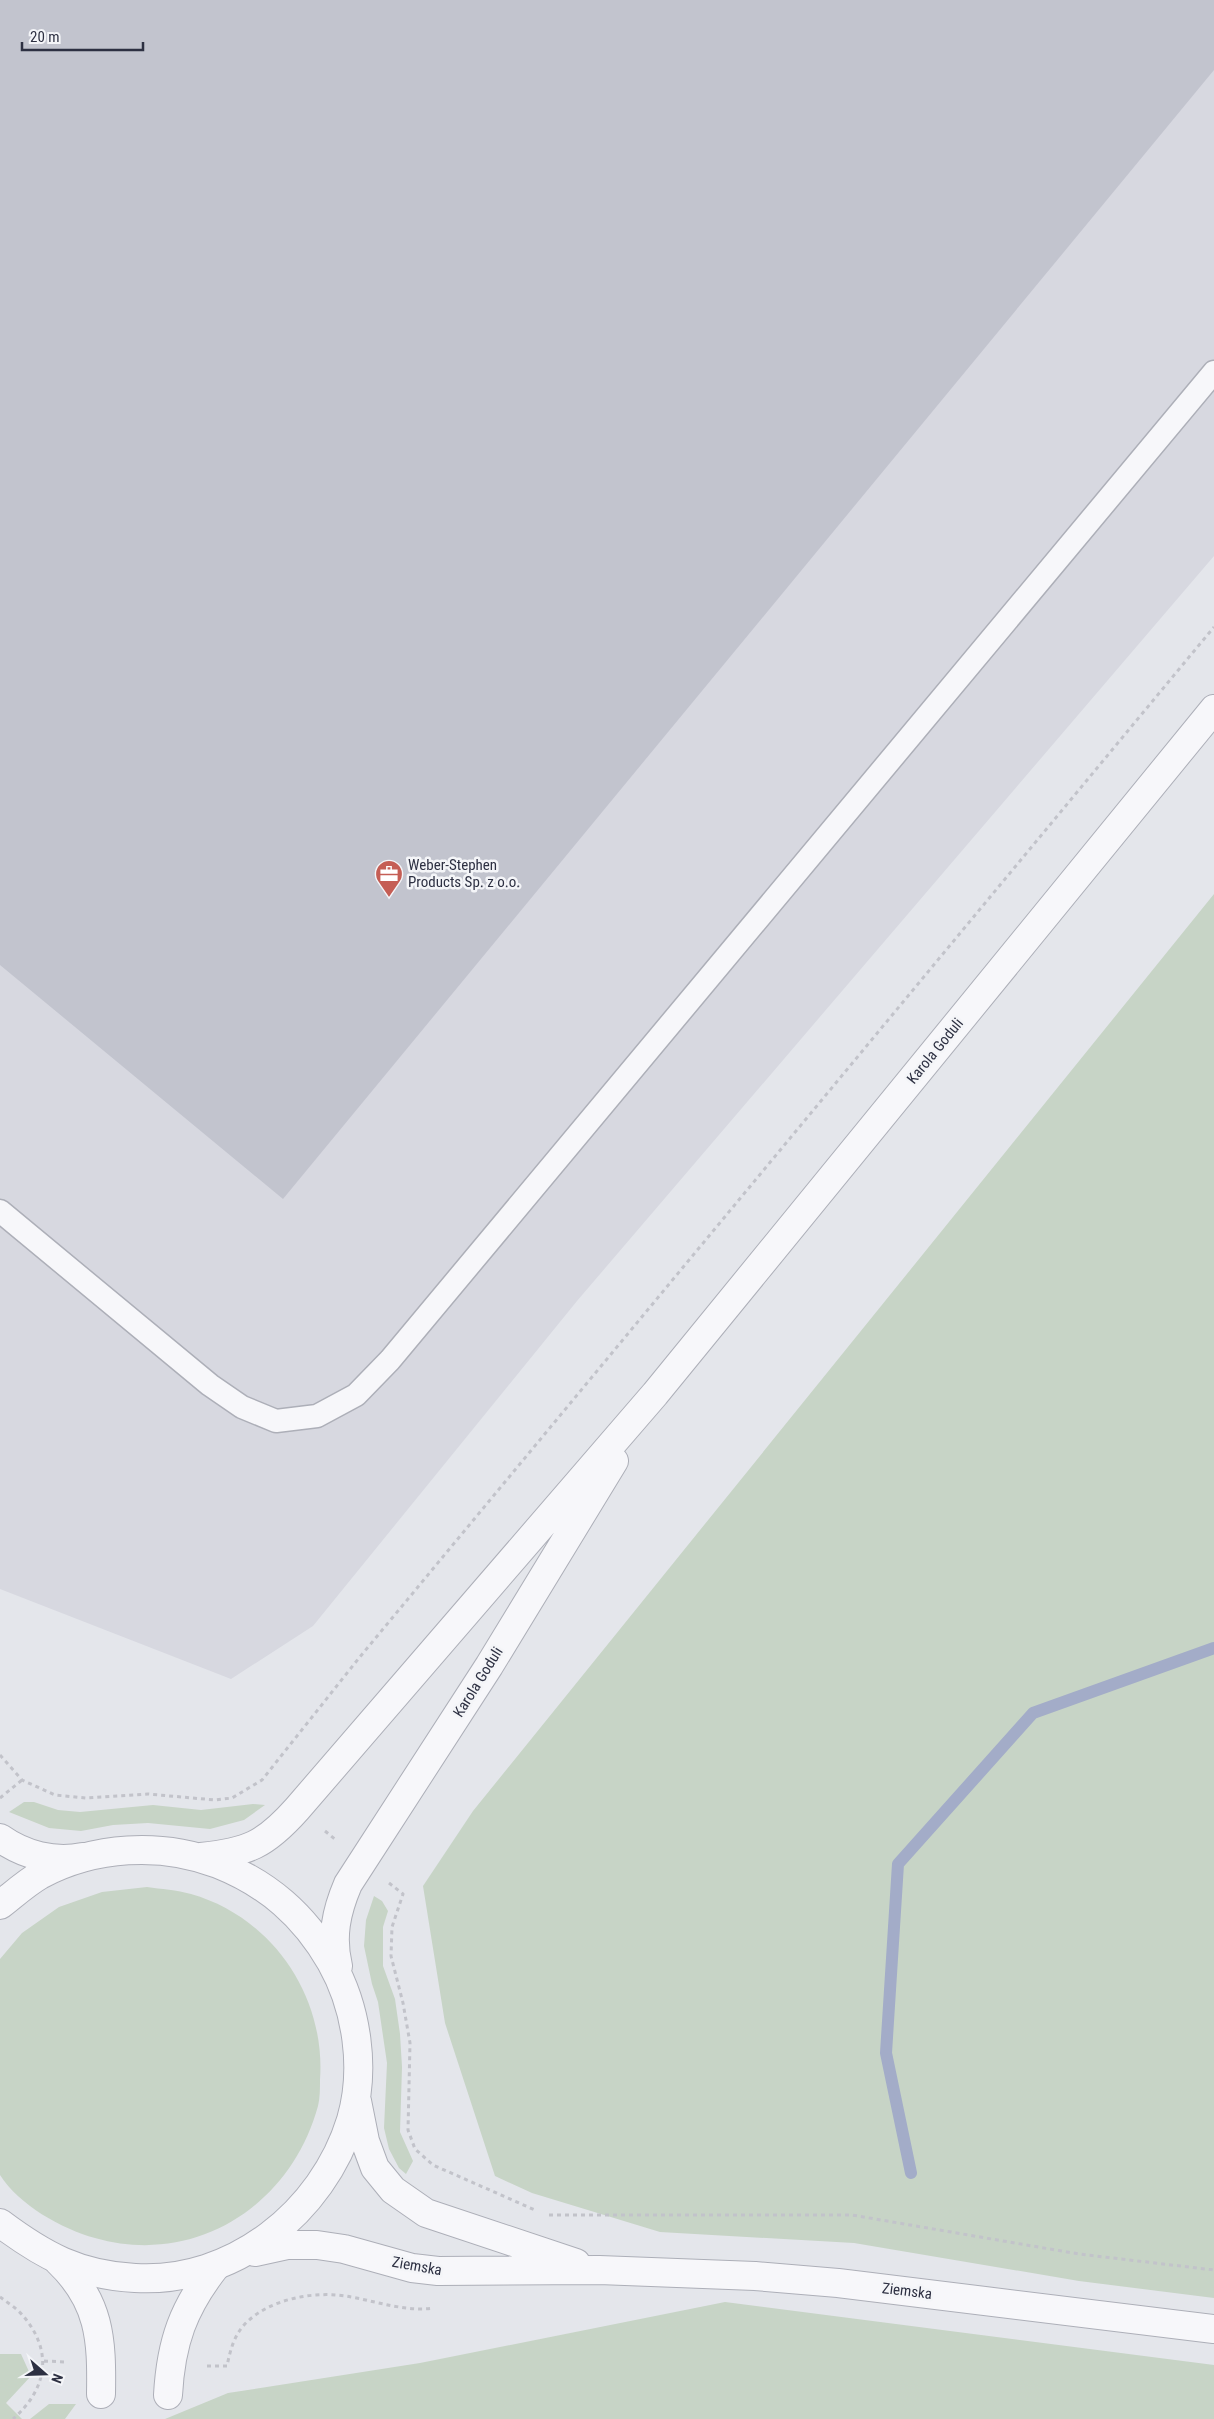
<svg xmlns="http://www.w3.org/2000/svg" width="1214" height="2419" viewBox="0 0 1214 2419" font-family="'Roboto Condensed',sans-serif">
<rect width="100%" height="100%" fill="#e4e6eb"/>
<path fill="#d7d8e0" d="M0,0H1214V556L577,1301L313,1626L231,1679L0,1589Z"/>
<path fill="#c7d4c6" d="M1214,894V2298L1079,2281L854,2243L660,2232L532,2193L495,2176L445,2023L423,1886L473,1811Z
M24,1802H34L58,1810L80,1812L153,1805L201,1810L253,1804L265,1805L244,1820L210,1829L148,1823L113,1825L81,1831L49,1828L9,1812Z
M147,1887C161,1889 177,1890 191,1894C272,1917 326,1996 320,2080C320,2088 320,2098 318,2106C291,2205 196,2267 95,2238C62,2229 19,2205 0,2175V1959L22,1933L59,1907L102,1892Z
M374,1896L382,1901L388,1911L383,1927V1966L395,1999L400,2034L402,2067L400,2132L413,2161L406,2174L399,2168L389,2149L384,2128L387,2063L378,2002L372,1984L364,1946L366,1920Z
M725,2302L1214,2365V2419H165L228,2393L420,2363Z
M0,2354H21L31,2376L6,2403L22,2419H0Z
M49,2404H76L65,2419H30Z"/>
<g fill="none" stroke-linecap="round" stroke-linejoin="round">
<path stroke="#a3acc8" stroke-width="12" d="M911,2173L886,2053L898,1864L1033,1713L1214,1648"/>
</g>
<path fill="#c2c4ce" d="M0,0H1214V70L283,1199L0,965Z"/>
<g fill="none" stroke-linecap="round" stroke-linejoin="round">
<defs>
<path id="service" d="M0,1211L210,1385L242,1407L276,1421L317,1416L356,1395L390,1360L1214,372"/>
<path id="minor" d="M0,1838C24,1855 54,1863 83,1857
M58,2261C100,2301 102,2339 101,2394
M168,2395C171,2342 183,2308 216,2266"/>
<path id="tertiary" d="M201,1857C248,1852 265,1845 297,1809L655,1394L1214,709
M0,1905C13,1895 26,1883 40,1875C94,1846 161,1842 218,1864C268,1884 304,1915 331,1962C357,2008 366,2069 351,2120C323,2212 233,2284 135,2278C79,2275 44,2256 0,2223
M338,1966C331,1937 336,1912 348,1884L489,1666L614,1461
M357,2101L365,2141L375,2168L393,2190L426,2213L576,2263
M255,2252L287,2245H317L344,2249L412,2268L438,2271L599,2270L755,2276L838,2283L1214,2329"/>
</defs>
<use href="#service" stroke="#adafb8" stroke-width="25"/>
<use href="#minor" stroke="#adafb8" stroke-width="30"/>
<use href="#tertiary" stroke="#adafb8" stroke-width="30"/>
<path stroke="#c2c3ca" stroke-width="3" stroke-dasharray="4 4" stroke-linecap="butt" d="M0,1755L22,1780L55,1795L86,1798L148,1794L215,1800L232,1798L262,1780L359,1658L1214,627
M0,1798L22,1780
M325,1831L336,1840
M389,1883L403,1894L392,1927L391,1956L403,2003L410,2043L408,2130L415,2149L433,2165L535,2210
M549,2215H852L1079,2254L1214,2270
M0,2297C8,2303 18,2309 24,2317C54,2353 46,2390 13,2419
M44,2361L66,2362
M207,2366H227C230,2351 234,2336 244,2325C269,2298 317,2290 351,2297C379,2302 406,2312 434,2308"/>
<use href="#service" stroke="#f7f7fa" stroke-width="22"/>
<use href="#minor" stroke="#f7f7fa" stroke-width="28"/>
<use href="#tertiary" stroke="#f7f7fa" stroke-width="28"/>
</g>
<defs>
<symbol id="office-pin" viewBox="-11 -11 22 30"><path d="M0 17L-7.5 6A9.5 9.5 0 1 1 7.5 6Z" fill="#c55e55" stroke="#f4f5f8"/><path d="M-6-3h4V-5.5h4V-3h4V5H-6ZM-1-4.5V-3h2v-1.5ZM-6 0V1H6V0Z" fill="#fff"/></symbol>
</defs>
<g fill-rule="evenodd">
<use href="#office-pin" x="373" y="858" width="32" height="43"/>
</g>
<g text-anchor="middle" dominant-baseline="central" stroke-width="5" stroke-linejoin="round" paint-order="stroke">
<g font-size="15" fill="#2d3042" stroke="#f4f5f8" text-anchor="start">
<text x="408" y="865">Weber-Stephen<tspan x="408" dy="17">Products Sp. z o.o.</tspan></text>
</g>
<g font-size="15" fill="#2d3042" stroke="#f4f5f8">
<text transform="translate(935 1051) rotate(-51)">Karola Goduli</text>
<text transform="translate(478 1682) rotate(-58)">Karola Goduli</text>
<text transform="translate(417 2266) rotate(10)">Ziemska</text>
<text transform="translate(907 2291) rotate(7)">Ziemska</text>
</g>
</g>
<g transform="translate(45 2374) rotate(110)" stroke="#f4f5f8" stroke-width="4" paint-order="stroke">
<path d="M0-4L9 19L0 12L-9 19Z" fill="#2d3042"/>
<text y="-8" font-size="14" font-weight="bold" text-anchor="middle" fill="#2d3042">N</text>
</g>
<path d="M22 42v8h121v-8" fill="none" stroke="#2d3042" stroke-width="2.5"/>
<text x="30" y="42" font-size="15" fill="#2d3042" stroke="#f4f5f8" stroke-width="4" paint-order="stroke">20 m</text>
</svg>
